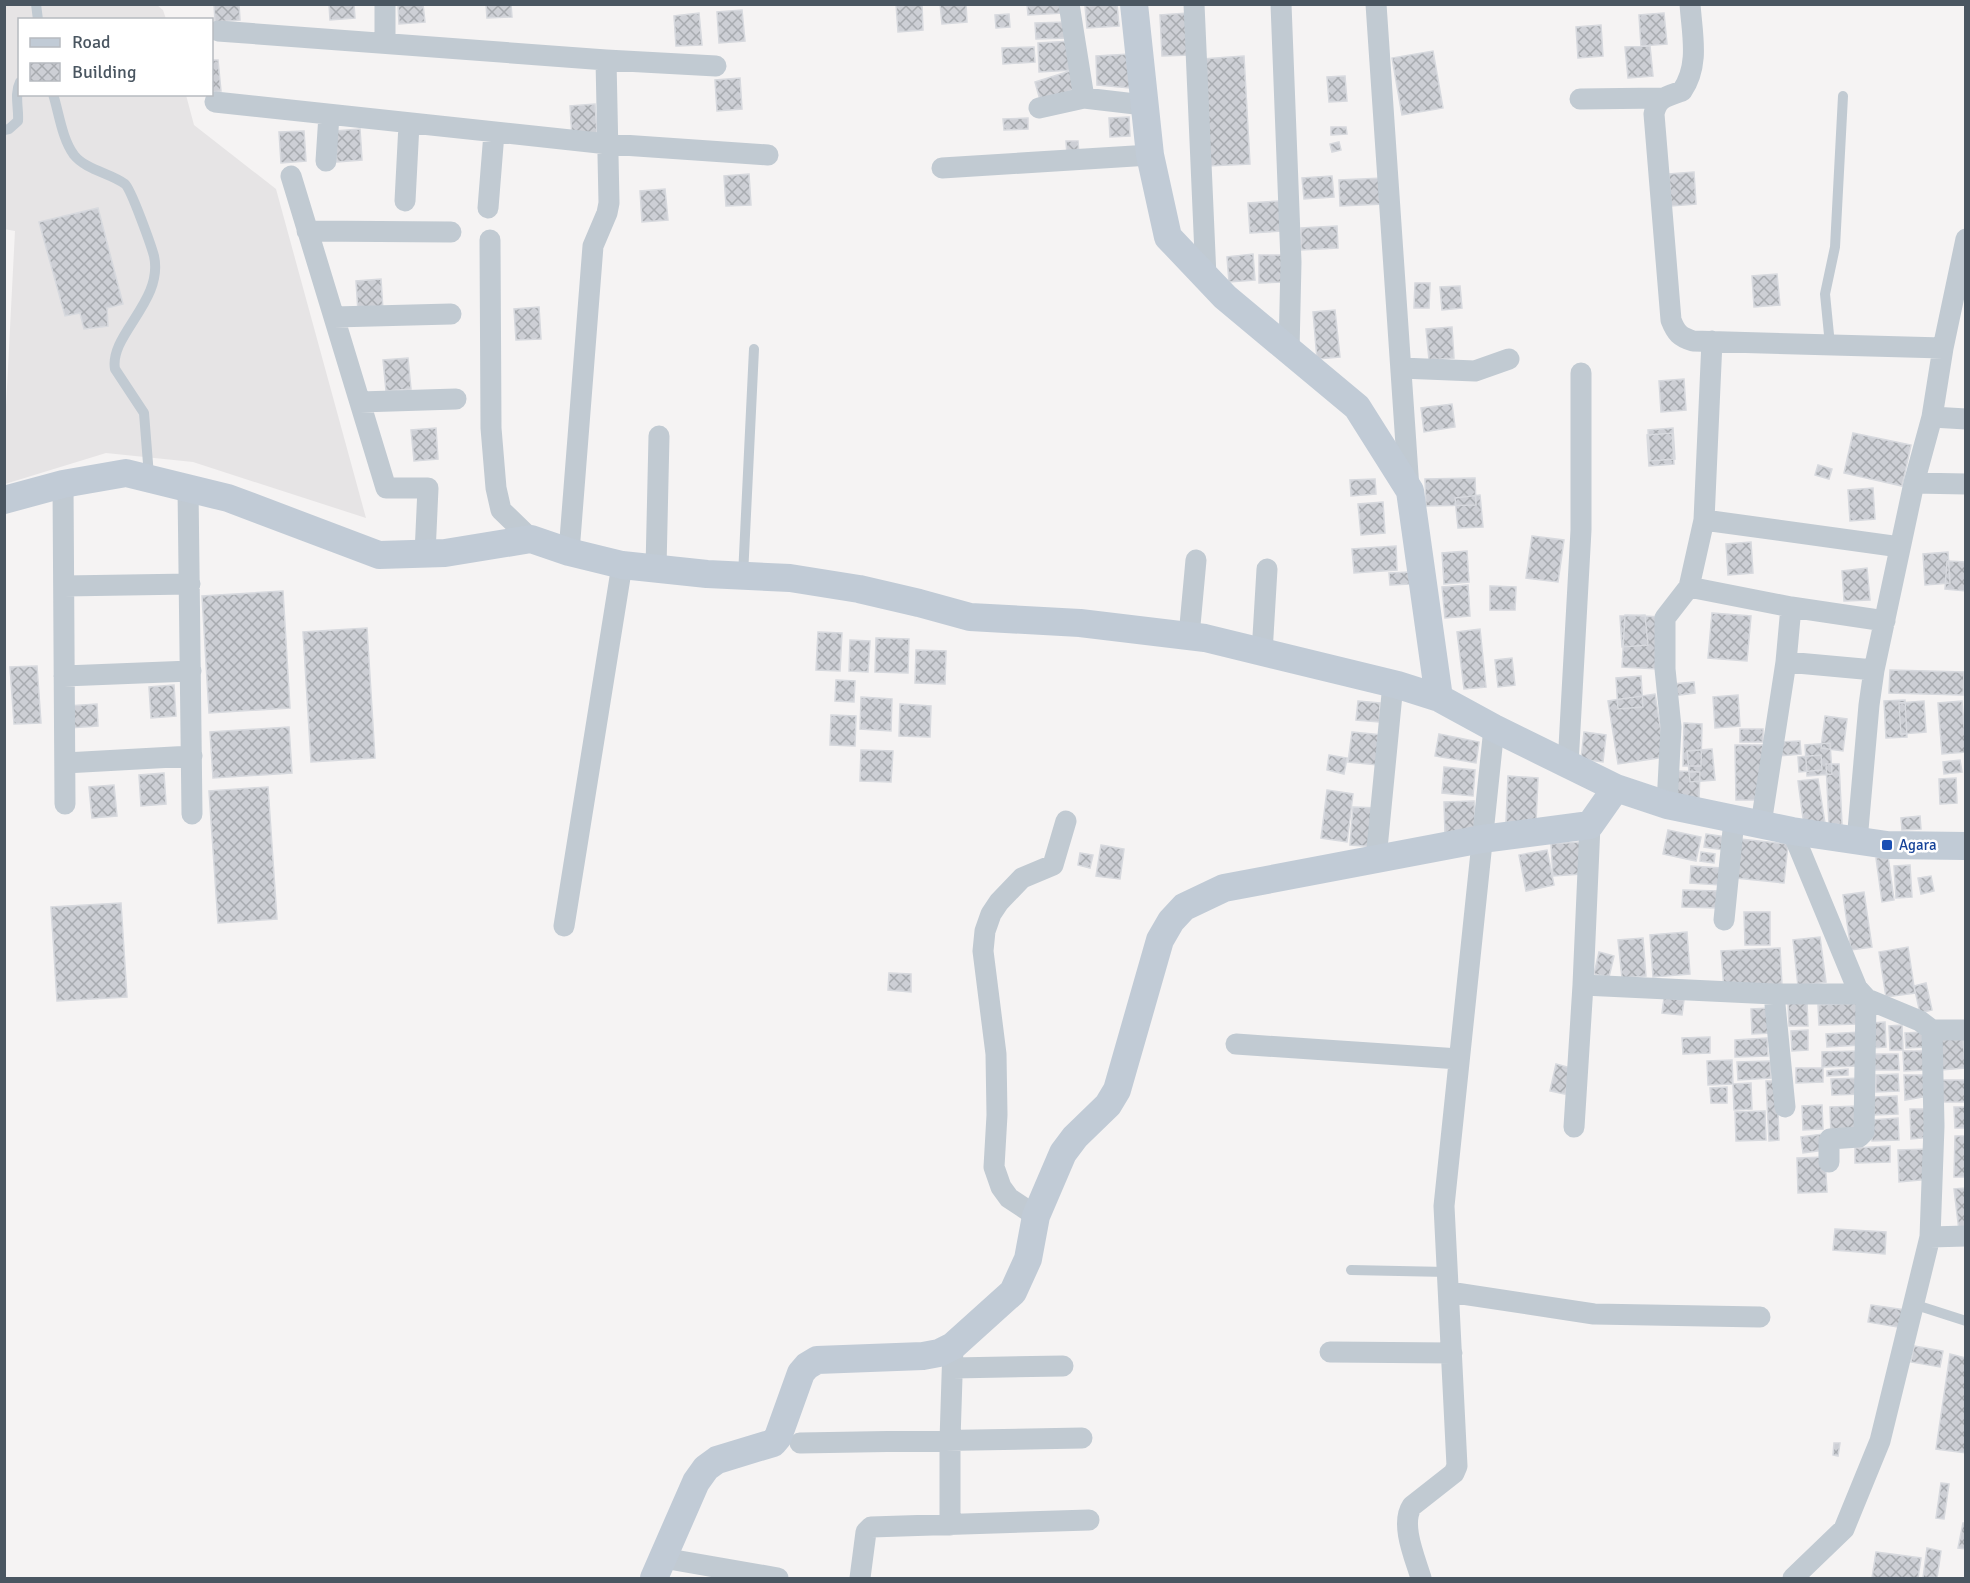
<svg xmlns="http://www.w3.org/2000/svg" width="1970" height="1583" viewBox="0 0 1970 1583" font-family="Signika,sans-serif">
<defs>
<pattern id="building-cross-hatch" width="8" height="8" patternUnits="userSpaceOnUse" patternTransform="scale(1.5)"><rect width="8" height="8" fill="#cdcfd5"/><path d="M0 0l8 8M0 8l8-8" fill="none" stroke="#a8abb0"/></pattern>
</defs>
<rect width="100%" height="100%" fill="#f5f3f3"/>
<path fill="#e6e4e5" d="M5,5H157L163,10L166,19L20,20V94L186,95L194,125L276,189L366,518L193,462L106,453L5,484V426L15,231L4,229Z"/>
<path fill="url(#building-cross-hatch)" stroke="#d7d9de" stroke-width="1.5" d="M214,4H239L240,20L215,22Z
M329,4H354L355,18L330,20Z
M398,4H423L425,22L399,24Z
M486,4H511L512,17L487,18Z
M896,4H922L923,30L898,32Z
M940,4H966L967,22L942,24Z
M1027,4H1062L1063,13L1028,15Z
M1117,4L1119,26L1087,28L1085,6Z
M742,10L745,41L719,43L717,12Z
M699,13L702,45L676,46L674,16Z
M1188,13L1190,55L1162,56L1160,15Z
M1664,13L1667,44L1641,46L1639,15Z
M1009,14L1010,27L996,28L995,15Z
M1067,22L1068,38L1036,39L1035,23Z
M1601,25L1603,56L1578,58L1576,27Z
M1072,41L1073,70L1039,72L1038,43Z
M1650,46L1653,76L1628,78L1625,47Z
M1034,47L1035,62L1003,64L1002,48Z
M1433,51L1443,108L1402,115L1392,58Z
M1130,54V88L1097,85L1096,56Z
M1244,56L1250,164L1208,166L1202,59Z
M212,60H218L221,91L212,92Z
M1070,71L1076,89L1040,100L1035,82Z
M1345,76L1347,101L1329,102L1327,77Z
M740,78L742,109L717,111L715,80Z
M595,104L597,135L572,137L570,106Z
M1129,117L1130,136L1110,137L1109,118Z
M1028,118V129L1004,130L1003,119Z
M1331,127H1346L1347,134L1331,135Z
M360,129L362,160L337,162L335,131Z
M304,131L306,161L281,163L279,132Z
M1066,141H1078L1079,155H1067Z
M1339,142L1341,150L1332,152L1330,144Z
M1694,172L1696,204L1671,206L1669,174Z
M749,174L751,205L726,206L724,176Z
M1332,176L1334,197L1304,199L1302,178Z
M1383,178L1384,204L1340,206L1339,180Z
M665,189L668,220L642,222L640,191Z
M1280,201L1282,231L1250,233L1248,203Z
M98,208L123,304L107,308L108,326L84,329L80,313L65,316L39,222Z
M1337,226L1338,248L1301,250V228Z
M1253,254L1255,280L1229,282L1227,257Z
M1259,255H1284V282L1259,283Z
M1777,274L1780,305L1754,307L1752,276Z
M381,279L383,310L358,312L356,281Z
M1415,283H1430L1429,308H1414Z
M1460,286L1462,308L1442,310L1440,287Z
M539,307L541,339L516,340L514,309Z
M1335,310L1340,357L1317,359L1313,312Z
M1452,327L1454,358L1429,360L1426,329Z
M408,358L411,389L386,391L383,360Z
M1684,379L1686,410L1661,412L1659,381Z
M1452,404L1455,427L1424,432L1421,408Z
M436,428L438,459L414,461L411,430Z
M1673,428L1675,459L1650,461L1648,430Z
M1672,433L1674,464L1649,466L1647,435Z
M1853,433L1911,445L1902,486L1844,473Z
M1818,465L1832,469L1829,479L1815,475Z
M1475,478L1476,505L1426,506L1425,479Z
M1375,479L1376,494L1351,496L1350,480Z
M1873,488L1875,519L1850,521L1848,490Z
M1480,495L1483,527L1458,528L1455,498Z
M1383,502L1385,533L1361,535L1358,504Z
M1532,536L1564,540L1558,582L1526,578Z
M1751,542L1753,573L1728,575L1726,544Z
M1396,546L1397,570L1354,573L1352,549Z
M1467,551L1469,582L1444,584L1442,553Z
M1948,552L1950,583L1925,585L1923,554Z
M1947,561L1966,562V591L1945,589Z
M1867,568L1870,600L1844,601L1842,571Z
M1410,572V584L1390,585L1389,573Z
M1468,585L1470,616L1445,618L1442,587Z
M1490,586L1516,587L1515,610H1490Z
M283,591L290,708L209,713L202,596Z
M1712,613L1751,616L1747,661L1708,658Z
M1625,615L1661,617L1658,669L1622,667Z
M1645,615L1648,645L1622,647L1620,616Z
M367,628L375,758L311,762L303,632Z
M1480,629L1486,687L1464,689L1457,632Z
M818,632L842,633L840,671L816,670Z
M876,638L909,639L908,673L875,672Z
M850,640L870,641L868,672L849,671Z
M916,650L946,651L945,684L915,683Z
M1512,658L1515,685L1498,687L1495,660Z
M37,666L41,723L14,724L10,667Z
M1890,670L1964,672L1963,695L1889,693Z
M1641,676L1643,707L1618,709L1616,678Z
M836,680L855,681L854,702L835,701Z
M1694,682L1695,693L1673,696L1672,684Z
M174,685L176,716L151,718L149,687Z
M1655,694L1665,757L1618,764L1608,701Z
M1738,695L1740,726L1715,728L1713,697Z
M861,697L892,699L891,731L860,729Z
M1905,700L1907,737L1886,738L1884,701Z
M1358,701L1380,703L1379,722L1356,720Z
M1924,701L1926,732L1901,734L1899,703Z
M1962,701L1966,752L1942,754L1938,703Z
M97,704L98,726L68,728L67,706Z
M900,704L931,706L930,737L899,736Z
M831,715L856,716L855,746L830,745Z
M1825,716L1847,719L1843,751L1821,748Z
M1684,723L1702,724L1701,766H1683Z
M289,727L292,773L213,778L210,732Z
M1740,729H1763V742H1740Z
M1352,732L1382,735L1378,765L1348,762Z
M1584,732L1606,735L1603,762L1581,759Z
M1439,734L1479,742L1476,763L1435,756Z
M1800,741L1801,754L1779,756L1778,742Z
M1830,743L1832,774L1807,776L1805,745Z
M1735,745H1763V800H1736Z
M1712,749L1715,780L1690,782L1687,751Z
M861,750L893,751L891,782L860,781Z
M1329,755L1347,758L1344,774L1327,770Z
M1821,755L1822,770L1799,772L1798,757Z
M1960,760L1962,772L1944,774L1943,762Z
M1826,764H1839L1842,824L1829,825Z
M1444,767L1475,770L1473,796L1442,793Z
M1677,771L1700,772L1699,799L1675,798Z
M164,773L166,804L141,806L139,775Z
M1508,776L1538,778L1536,823L1506,822Z
M1956,778L1957,803L1940,804L1939,779Z
M1818,779L1825,823L1804,826L1798,781Z
M114,785L117,816L92,818L89,787Z
M268,787L277,919L218,923L209,791Z
M1327,790L1353,794L1347,842L1321,838Z
M1474,801L1476,833L1445,835L1444,802Z
M1353,807L1379,808L1377,847L1350,845Z
M1920,816L1921,829L1902,830L1901,818Z
M1668,830L1701,837L1696,861L1663,854Z
M1706,834L1726,837L1724,850L1704,847Z
M1740,839L1788,844L1784,883L1736,878Z
M1580,842L1582,874L1553,876L1551,844Z
M1101,845L1124,849L1120,879L1096,876Z
M1547,850L1554,885L1526,891L1519,855Z
M1701,852L1715,854L1714,863L1700,861Z
M1080,853L1093,855L1090,868L1078,865Z
M1888,856L1894,900L1882,902L1876,858Z
M1910,865L1912,897L1896,898L1894,866Z
M1691,866L1722,868L1721,885L1690,883Z
M1931,876L1934,891L1921,894L1918,878Z
M1683,890L1719,891L1718,908L1682,907Z
M1864,892L1872,947L1851,950L1843,895Z
M121,903L127,997L57,1001L51,907Z
M1744,912H1770V945H1745Z
M1687,932L1690,974L1653,977L1650,935Z
M1820,937L1826,982L1798,986L1793,940Z
M1643,938L1646,976L1622,978L1618,940Z
M1908,947L1915,993L1886,997L1879,952Z
M1780,948L1782,985L1724,989L1721,951Z
M1599,952L1614,956L1609,977L1594,974Z
M889,973L911,974V992L888,990Z
M1926,983L1932,1010L1920,1013L1914,986Z
M1664,998L1684,1000L1682,1015L1662,1013Z
M1807,1002L1808,1026H1789L1788,1003Z
M1859,1003L1860,1024L1819,1025L1818,1005Z
M1771,1008L1772,1033L1752,1034L1751,1009Z
M1885,1022L1886,1047L1872,1048L1871,1023Z
M1902,1025L1903,1050H1890L1889,1026Z
M1808,1030V1050L1792,1051L1791,1031Z
M1861,1032V1045L1827,1047L1826,1034Z
M1924,1032L1925,1047L1906,1048L1905,1033Z
M1710,1037V1053L1683,1054L1682,1038Z
M1963,1037L1965,1068L1941,1070L1939,1038Z
M1767,1038L1768,1056L1735,1057V1040Z
M1861,1051V1066L1822,1067V1052Z
M1903,1051H1925L1926,1070L1904,1071Z
M1874,1054H1898L1899,1070H1875Z
M1732,1060L1733,1084L1708,1085L1707,1061Z
M1770,1061L1771,1078L1738,1080L1737,1062Z
M1556,1064L1571,1068L1565,1094L1550,1091Z
M1796,1068H1823V1082L1796,1083Z
M1848,1069V1075L1827,1076V1071Z
M1898,1074L1899,1091L1876,1092V1075Z
M1904,1075H1930L1928,1096L1905,1100Z
M1863,1078V1094L1832,1095L1831,1079Z
M1941,1080H1966V1102H1942Z
M1766,1081H1777L1779,1140L1769,1141Z
M1751,1083L1752,1109L1734,1110L1733,1084Z
M1727,1087V1103H1711L1710,1088Z
M1897,1096L1898,1114L1874,1115L1873,1097Z
M1822,1105L1823,1129L1803,1130L1802,1106Z
M1860,1106L1862,1134L1831,1136L1830,1107Z
M1954,1107H1966V1128H1955Z
M1910,1109H1929L1932,1137L1911,1139Z
M1765,1111L1766,1140L1736,1141L1735,1112Z
M1898,1118L1899,1140L1872,1141L1871,1120Z
M1823,1134L1825,1150L1803,1153L1801,1137Z
M1955,1136H1966V1177H1954Z
M1890,1146V1162L1855,1163V1148Z
M1930,1149L1931,1179L1899,1182L1898,1150Z
M1825,1157L1827,1192L1798,1193L1797,1158Z
M1966,1188V1230L1959,1231L1954,1189Z
M1835,1229L1886,1232L1885,1254L1833,1250Z
M1871,1305L1905,1310L1903,1328L1868,1322Z
M1914,1346L1943,1351L1940,1367L1911,1362Z
M1950,1354L1966,1358V1453L1936,1449Z
M1834,1443H1840L1838,1456L1833,1455Z
M1941,1483L1949,1484L1944,1519L1936,1518Z
M1963,1523H1966V1549L1958,1548Z
M1927,1548L1941,1551L1937,1578H1923Z
M1876,1552L1921,1558L1918,1578H1872Z"/>
<g fill="none" stroke-linecap="round" stroke-linejoin="round">
<path stroke="#c1cad2" stroke-width="10" d="M36,4L38,20
M53,94C59,113 62,139 74,155C86,170 110,173 125,184C131,189 151,245 154,256C164,301 109,335 115,369L144,413L149,476
M4,130L9,129L18,121C19,108 14,94 20,82
M1830,345L1825,294L1835,247L1843,96
M743,576L754,349
M1351,1270L1447,1272
M1913,1304L1966,1321"/>
<path stroke="#c1cad2" stroke-width="21" d="M385,4V43
M1069,4L1084,98L1144,105
M1194,4L1206,277
M1281,4L1291,262L1289,351
M1376,4L1409,489
M1690,4C1692,34 1700,65 1682,91C1668,96 1657,97 1654,114L1671,320C1676,333 1680,337 1693,341L1943,348
M218,31L606,60L716,66
M1580,99L1662,98
M215,102L608,144L768,155
M1039,108L1084,98
M326,161L329,115
M942,168L1150,155
M291,176L386,488H428L425,554
M405,201L409,124
M488,208L494,133
M307,231L451,232
M490,240L491,428L496,488L501,510L531,539
M334,317L451,314
M1712,341L1704,520L1900,547
M1401,368L1475,371L1509,359
M360,402L456,399
M1932,417L1966,419
M1914,483L1966,484
M63,484L65,804
M188,488L192,814
M1704,520L1689,587L1791,607L1885,621
M569,552L593,246L607,213L609,203L606,60
M656,568L659,436
M64,586L190,584
M1189,636L1196,560
M1262,653L1267,569
M1786,662L1874,670
M64,676L191,671
M65,763L192,756
M1568,765L1581,530V373
M1667,805L1671,727L1665,669V618L1689,587
M1761,824L1786,662L1791,607
M1792,831L1857,988L1867,999L1920,1021L1932,1030H1966
M1857,841L1869,705L1874,670L1914,483L1932,417L1943,348L1966,239
M1376,859L1393,684
M1724,920L1734,820
M564,926L622,565
M1583,985L1774,994H1861
M1774,994L1785,1107
M1236,1044L1459,1059
M1574,1127L1583,985L1590,825
M1829,1162V1141L1830,1139L1859,1137L1864,1132L1866,998
M1036,1216L1009,1198L1001,1187L994,1167L997,1115L996,1054L983,951L985,931L991,914L999,902L1022,878L1053,865L1066,821
M1930,1237L1966,1236
M1449,1292L1594,1314L1760,1317
M1330,1352L1452,1353
M953,1368L1063,1366
M800,1443L1082,1438
M950,1525V1440L953,1346
M663,1558L778,1578
M860,1578L866,1532L871,1527L1089,1520
M1421,1578C1415,1558 1400,1524 1412,1506L1454,1473L1457,1466L1444,1206L1494,728
M1793,1578L1844,1529L1880,1441L1930,1237L1934,1126L1932,1030"/>
<path stroke="#c1cbd6" stroke-width="28" d="M1134,4L1150,155L1168,237L1225,297L1357,407L1410,491L1439,698L1494,728L1616,788L1667,805L1792,831L1887,845L1966,846
M4,500L63,484L126,473L228,498L379,555L445,553L531,539L569,552L622,565L707,574L790,578L859,589L919,603L970,617L1080,623L1205,638L1398,685L1439,698
M654,1578L696,1482L706,1468L717,1460L773,1443L778,1437L801,1373L807,1366L817,1360L923,1356L939,1353L953,1346L1013,1292L1028,1259L1036,1216L1063,1153L1075,1137L1108,1105L1117,1090L1160,940L1171,921L1184,907L1224,888L1482,839L1590,825L1616,788"/>
</g>
<rect fill="#1a4fb4" stroke="#fff" stroke-width="2" x="1881" y="839" width="12" height="12" rx="3"/>
<g text-anchor="middle" dominant-baseline="central" stroke-width="5" stroke-linejoin="round" paint-order="stroke">
<g font-size="15" fill="#164399" stroke="#fff" text-anchor="start">
<text x="1899" y="845">Agara</text>
</g>
</g>
<rect width="1970" height="1583" fill="none" stroke="#4a5661" stroke-width="12"/>
<rect x="18" y="18" width="195" height="78" fill="#ffffff" stroke="#b7bbc0" stroke-width="1.5"/>
<rect x="30" y="38" width="30" height="9" fill="#c1cbd6" stroke="#b7bbc0" stroke-width="1.5"/>
<text x="72" y="48" font-size="18" fill="#4a5661">Road</text>
<rect x="30" y="63" width="30" height="18" fill="url(#building-cross-hatch)" stroke="#b7bbc0" stroke-width="1.5"/>
<text x="72" y="78" font-size="18" fill="#4a5661">Building</text>
</svg>
